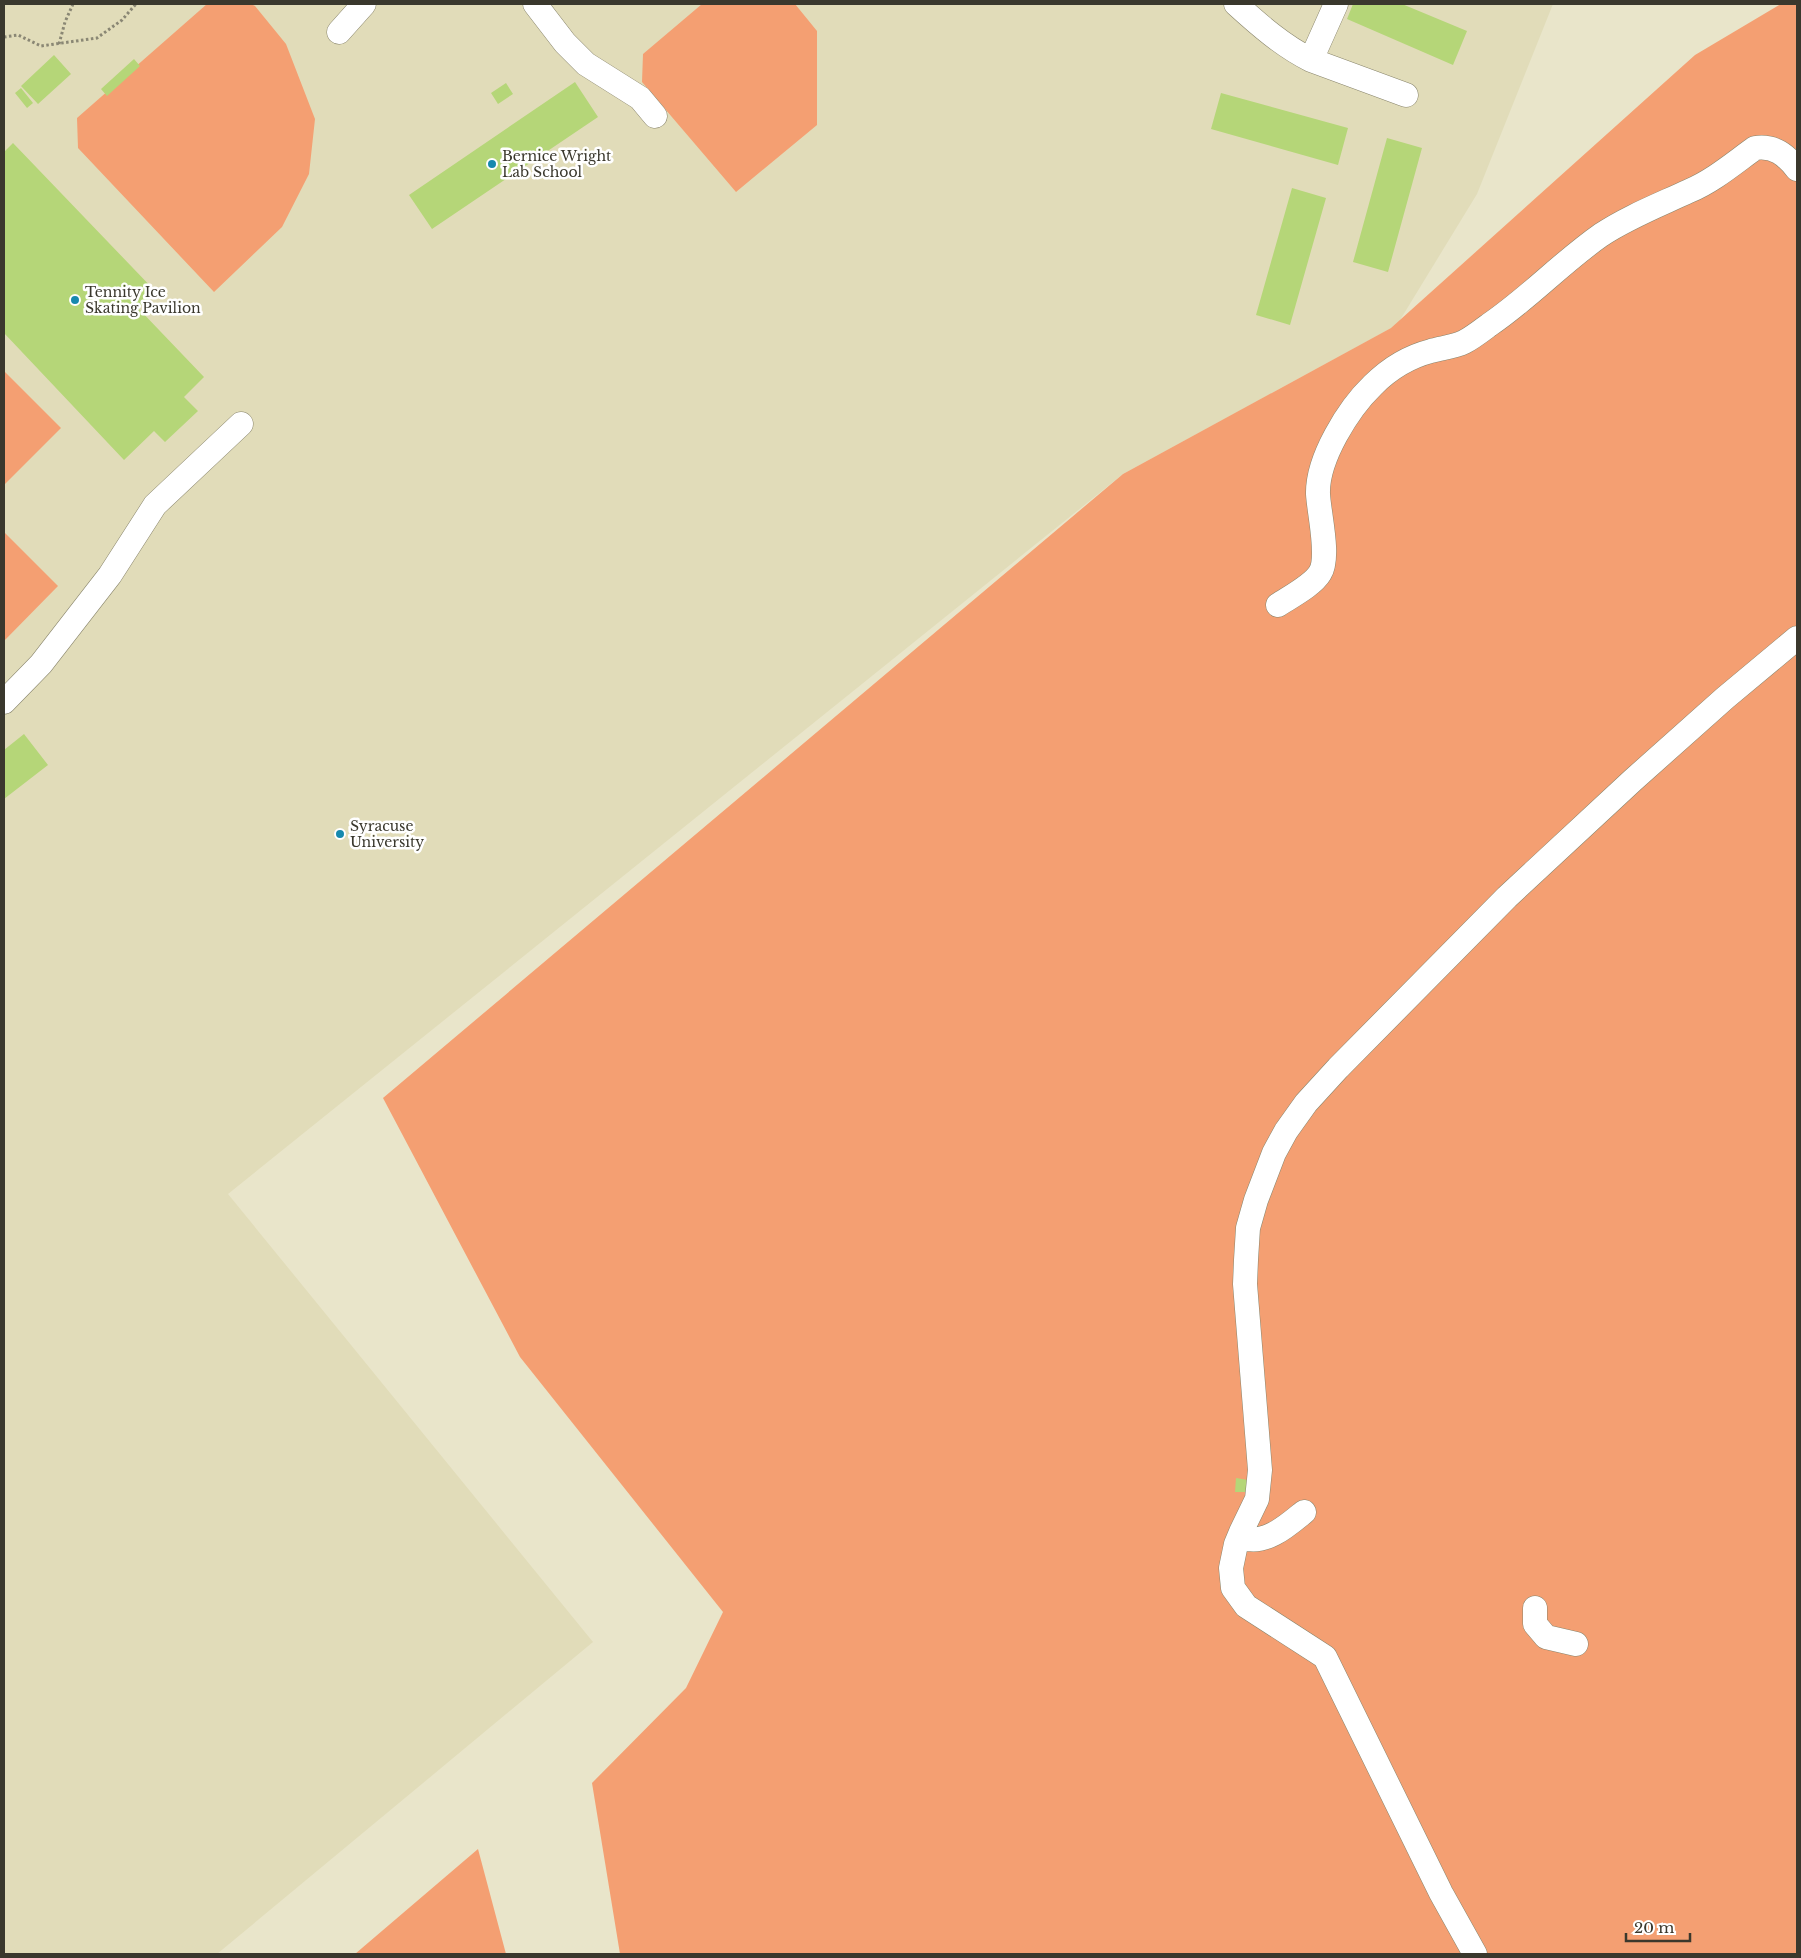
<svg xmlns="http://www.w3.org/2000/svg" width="1801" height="1958" viewBox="0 0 1801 1958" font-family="'Libre Baskerville',serif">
<rect width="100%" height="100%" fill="#e9e5ca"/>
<path fill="#e1dcb9" d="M4,4H1553L1477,194L1397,325L1123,474L228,1194L593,1642L217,1954H4Z"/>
<path fill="#f49f72" d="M207,4H251L255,6L286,44L315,119L309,174L282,227L214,292L78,148L77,118Z
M702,4H795L817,31V125L736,192L642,82L643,54Z
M1781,4H1797V1954H620L592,1783L686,1688L723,1612L520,1357L383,1098L1123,474L1391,328L1695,55Z
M4,371L61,428L4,485Z
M4,532L58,586L4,641Z
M478,1849L506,1954H355Z"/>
<path fill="#b5d678" d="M1353,4H1402L1467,31L1453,65L1347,19Z
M54,55L71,74L38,104L21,86Z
M134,59L140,66L107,96L101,89Z
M575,82L598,117L432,229L409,195Z
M506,83L513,94L498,104L491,93Z
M21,88L33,103L27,108L15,93Z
M1221,93L1348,128L1338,165L1211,129Z
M1387,138L1422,148L1388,272L1353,262Z
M13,143L156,292L138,308L204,377L184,397L198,411L165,442L154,431L124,460L4,333V152Z
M1292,188L1326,198L1290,325L1256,315Z
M24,734L48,765L4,799V750Z
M1236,1478L1248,1480V1492H1235Z"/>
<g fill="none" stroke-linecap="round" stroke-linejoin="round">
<defs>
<path id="minor" d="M535,4L565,43L586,64L640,98L655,116
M1236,4C1259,25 1283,46 1311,60L1336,4
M339,32L364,4
M1311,60L1406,95
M1278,605C1290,597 1313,585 1320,573C1330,557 1319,514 1318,494C1317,459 1348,409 1373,385C1390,368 1408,357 1431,351C1441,348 1454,347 1464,342C1472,338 1481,331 1489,325C1529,298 1561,263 1601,235C1628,217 1659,205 1689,191C1713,181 1734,163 1755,148C1774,145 1786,155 1797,169
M4,702L41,664L110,575L155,505L241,424
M1304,1512C1288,1525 1266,1545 1244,1538L1241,1532L1257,1499L1260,1470L1245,1284L1246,1260L1248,1228L1256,1200L1274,1153L1286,1131L1306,1103L1338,1068L1507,897L1633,780L1725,698L1797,638
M1241,1532L1236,1544L1231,1568L1233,1588L1246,1606L1325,1657L1441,1893L1475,1954
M1535,1608V1624L1546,1637L1576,1644"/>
</defs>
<use href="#minor" stroke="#89856c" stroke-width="25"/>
<path stroke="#8a8774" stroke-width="3" stroke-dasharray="2.5 2.5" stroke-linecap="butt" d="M4,37L18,35L41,46L97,38L122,20L136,4
M59,44L65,22L73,4"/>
<use href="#minor" stroke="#fff" stroke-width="24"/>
</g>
<g fill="#1689ae" stroke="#fff" stroke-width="2">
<circle cx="492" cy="164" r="5"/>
<circle cx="75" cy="300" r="5"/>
<circle cx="340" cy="834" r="5"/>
</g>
<g text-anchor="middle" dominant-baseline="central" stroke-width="5" stroke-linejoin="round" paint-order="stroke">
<g font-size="14" fill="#3a382d" stroke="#fff" text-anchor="start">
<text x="502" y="156">Bernice Wright<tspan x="502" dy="16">Lab School</tspan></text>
<text x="85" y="292">Tennity Ice<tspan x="85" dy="16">Skating Pavilion</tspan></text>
<text x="350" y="826">Syracuse<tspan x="350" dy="16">University</tspan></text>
</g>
</g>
<rect width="1801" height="1958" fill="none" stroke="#3a382d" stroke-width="10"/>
<path d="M1626 1933v8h64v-8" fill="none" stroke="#3a382d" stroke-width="2.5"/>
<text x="1634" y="1933" font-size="15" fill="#3a382d" stroke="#ffffff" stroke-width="4" paint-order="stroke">20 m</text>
</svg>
